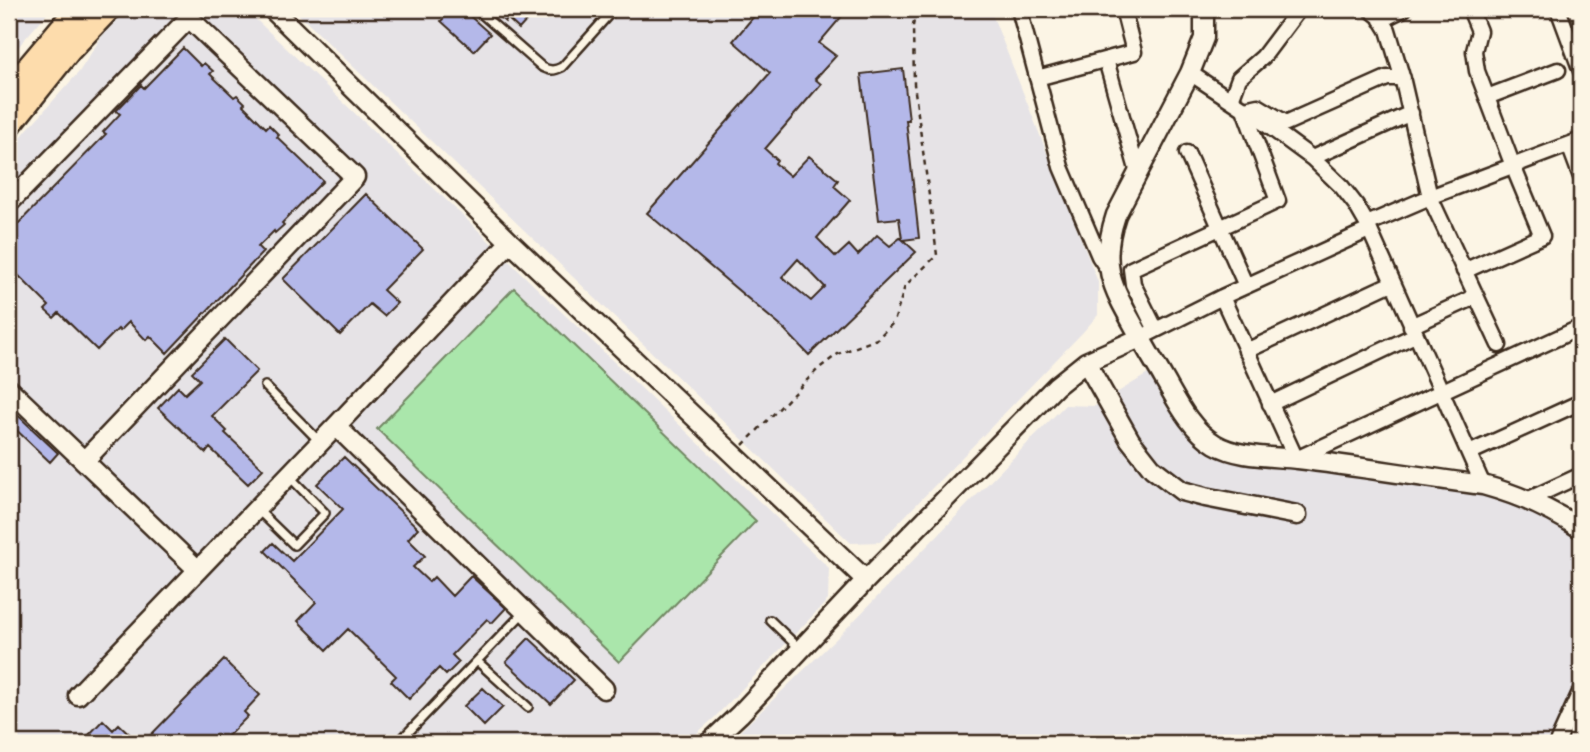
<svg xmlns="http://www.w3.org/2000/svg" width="1590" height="752" viewBox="0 0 1590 752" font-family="Kalam,sans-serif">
<rect width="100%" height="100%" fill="#fcf5e5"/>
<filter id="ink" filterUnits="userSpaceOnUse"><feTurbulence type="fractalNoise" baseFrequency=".0143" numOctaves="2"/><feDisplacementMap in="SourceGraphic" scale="14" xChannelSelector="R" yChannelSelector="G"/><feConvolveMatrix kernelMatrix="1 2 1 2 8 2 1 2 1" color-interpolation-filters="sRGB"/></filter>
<g filter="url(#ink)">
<path fill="#e6e3e6" d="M9,9H51L23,41L9,60Z
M128,9H245L482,234L519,271L829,568L828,600L714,718L686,743H9V154L25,132L79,72L102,36Z
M293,9H990L1098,282V315L1083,332L880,542L851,543Z
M1151,372L1178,419L1207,448L1226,458L1476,493L1523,507L1567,528L1581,537V676L1550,743H728L841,634L1065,405L1095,406Z"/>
<path fill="#aae6ab" stroke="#728864" stroke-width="2" d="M514,288L756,521L619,662L377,429Z"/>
<path fill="#b4b8e9" stroke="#3b2a1e" stroke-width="2" fill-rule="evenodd" d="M452,9H462L490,34L474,51L441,21Z
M490,9H537L519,29L507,18L505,22Z
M760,9H848L819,43L836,56L815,79L821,84L765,149L777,160L775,163L790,176L809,156L838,180L834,186L850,200L817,238L836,257L849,245L858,255L877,235L890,246L900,238L902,239L899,218L879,220L861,74L903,69L909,120H906L919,238L903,240L916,252L809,355L784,329L647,213L770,73L733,41ZM798,259L825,287L811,301L782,277Z
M183,48L201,66L204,63L213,71L210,74L234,97L237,95L245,103L243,105L266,128L269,125L279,135L277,137L323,181L282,223L284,225L275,233L274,231L258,247L263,252L167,353L150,336L146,340L129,322L120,331L118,329L97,350L59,313L54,318L45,310L49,306L9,266V233L106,134L103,132L120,114L116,111L141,85L144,88Z
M366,194L423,249L383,290L397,303L384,316L370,304L340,335L283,279Z
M225,339L257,371L212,416L227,431L225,433L263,469L248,484L210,448L206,453L158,408L178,387L185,394L200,380L192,372Z
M9,407L58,453L50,462L9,423Z
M344,457L418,528L408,539L425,556L413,567L429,582L434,577L452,596L471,576L506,608L492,623L487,619L452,655L459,662L446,675L439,668L409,699L391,681L396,676L348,629L327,650L298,621L316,602L265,551L273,543L292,561L343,509L317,484Z
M529,638L574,680L551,704L506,662Z
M224,660L260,695L244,712L248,716L224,740L219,736L212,743H143Z
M483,688L503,707L484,726L464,706Z
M103,720L113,730L119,724L139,743H91L86,738Z"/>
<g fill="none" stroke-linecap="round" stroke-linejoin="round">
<defs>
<path id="service" d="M476,9L542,67C550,71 554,71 562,67L614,9
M265,386L320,442
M257,509L294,545L325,513L289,476
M770,620L800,649
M477,661L528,707
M398,743L524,612"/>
<path id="minor" d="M1019,9L1061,167L1099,256L1109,271
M1370,9L1380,17L1388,30L1401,73L1430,197L1499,345
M1558,9L1581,71
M1381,20L1404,9
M1106,60L1138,173
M1190,73L1252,114L1312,158L1342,187L1356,205L1367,224L1483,485
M1037,78L1134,52L1123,9
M1487,97L1558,70
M1231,100L1239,78L1263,57L1299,9
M1569,145L1581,177
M1187,153L1246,286
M1312,158L1411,113
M1367,224L1430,197L1581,140
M1464,271L1542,236L1513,166L1477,71L1474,51L1479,31L1470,9
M1222,297L1296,459L1581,327
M1411,326L1475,297
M1156,330L1133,284L1131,269L1278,201L1244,109L1258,106L1286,123L1387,78H1403
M1148,334L1222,297L1369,230
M1246,351L1392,283
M1270,404L1415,335
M1469,453L1581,402
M1527,500L1581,475
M1557,743L1581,690"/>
<path id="tertiary" d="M272,9L510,242L866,580
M1204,9V38L1190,73L1116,215C1098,268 1114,290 1139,335C1146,349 1155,363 1163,377C1177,401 1190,429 1215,444C1239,458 1271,456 1298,459C1360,467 1422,477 1483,485C1519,495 1551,509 1581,529
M9,203L189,18L355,177L84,461
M1086,362L1130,440L1152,468L1182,491L1205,497L1297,515
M9,389L198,570
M336,426L604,689
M78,695L336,426L510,242
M709,743L740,714L866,580L1056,386L1086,362L1140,338"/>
<path id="trunk" d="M9,91L78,9
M9,125L69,50L108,9"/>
</defs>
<use href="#service" stroke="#3b2a1e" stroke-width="12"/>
<use href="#minor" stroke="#3b2a1e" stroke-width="19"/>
<use href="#tertiary" stroke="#3b2a1e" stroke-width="23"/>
<use href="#trunk" stroke="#3b2a1e" stroke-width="28"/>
<path stroke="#3b2a1e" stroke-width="2.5" stroke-dasharray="5 5" stroke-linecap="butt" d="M743,445L818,369L838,354L877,339L894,322L905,286L937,255L914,84L913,26L916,9"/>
<use href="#service" stroke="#fcf5e5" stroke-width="7"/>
<use href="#minor" stroke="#fcf5e5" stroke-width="14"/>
<use href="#tertiary" stroke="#fcf5e5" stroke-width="18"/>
<use href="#trunk" stroke="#fddcac" stroke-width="23"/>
</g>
</g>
<rect width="1590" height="752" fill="none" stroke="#fcf5e5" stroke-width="35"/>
<rect x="18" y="18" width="1555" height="717" fill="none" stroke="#3b2a1e" stroke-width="2.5" filter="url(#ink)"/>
</svg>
